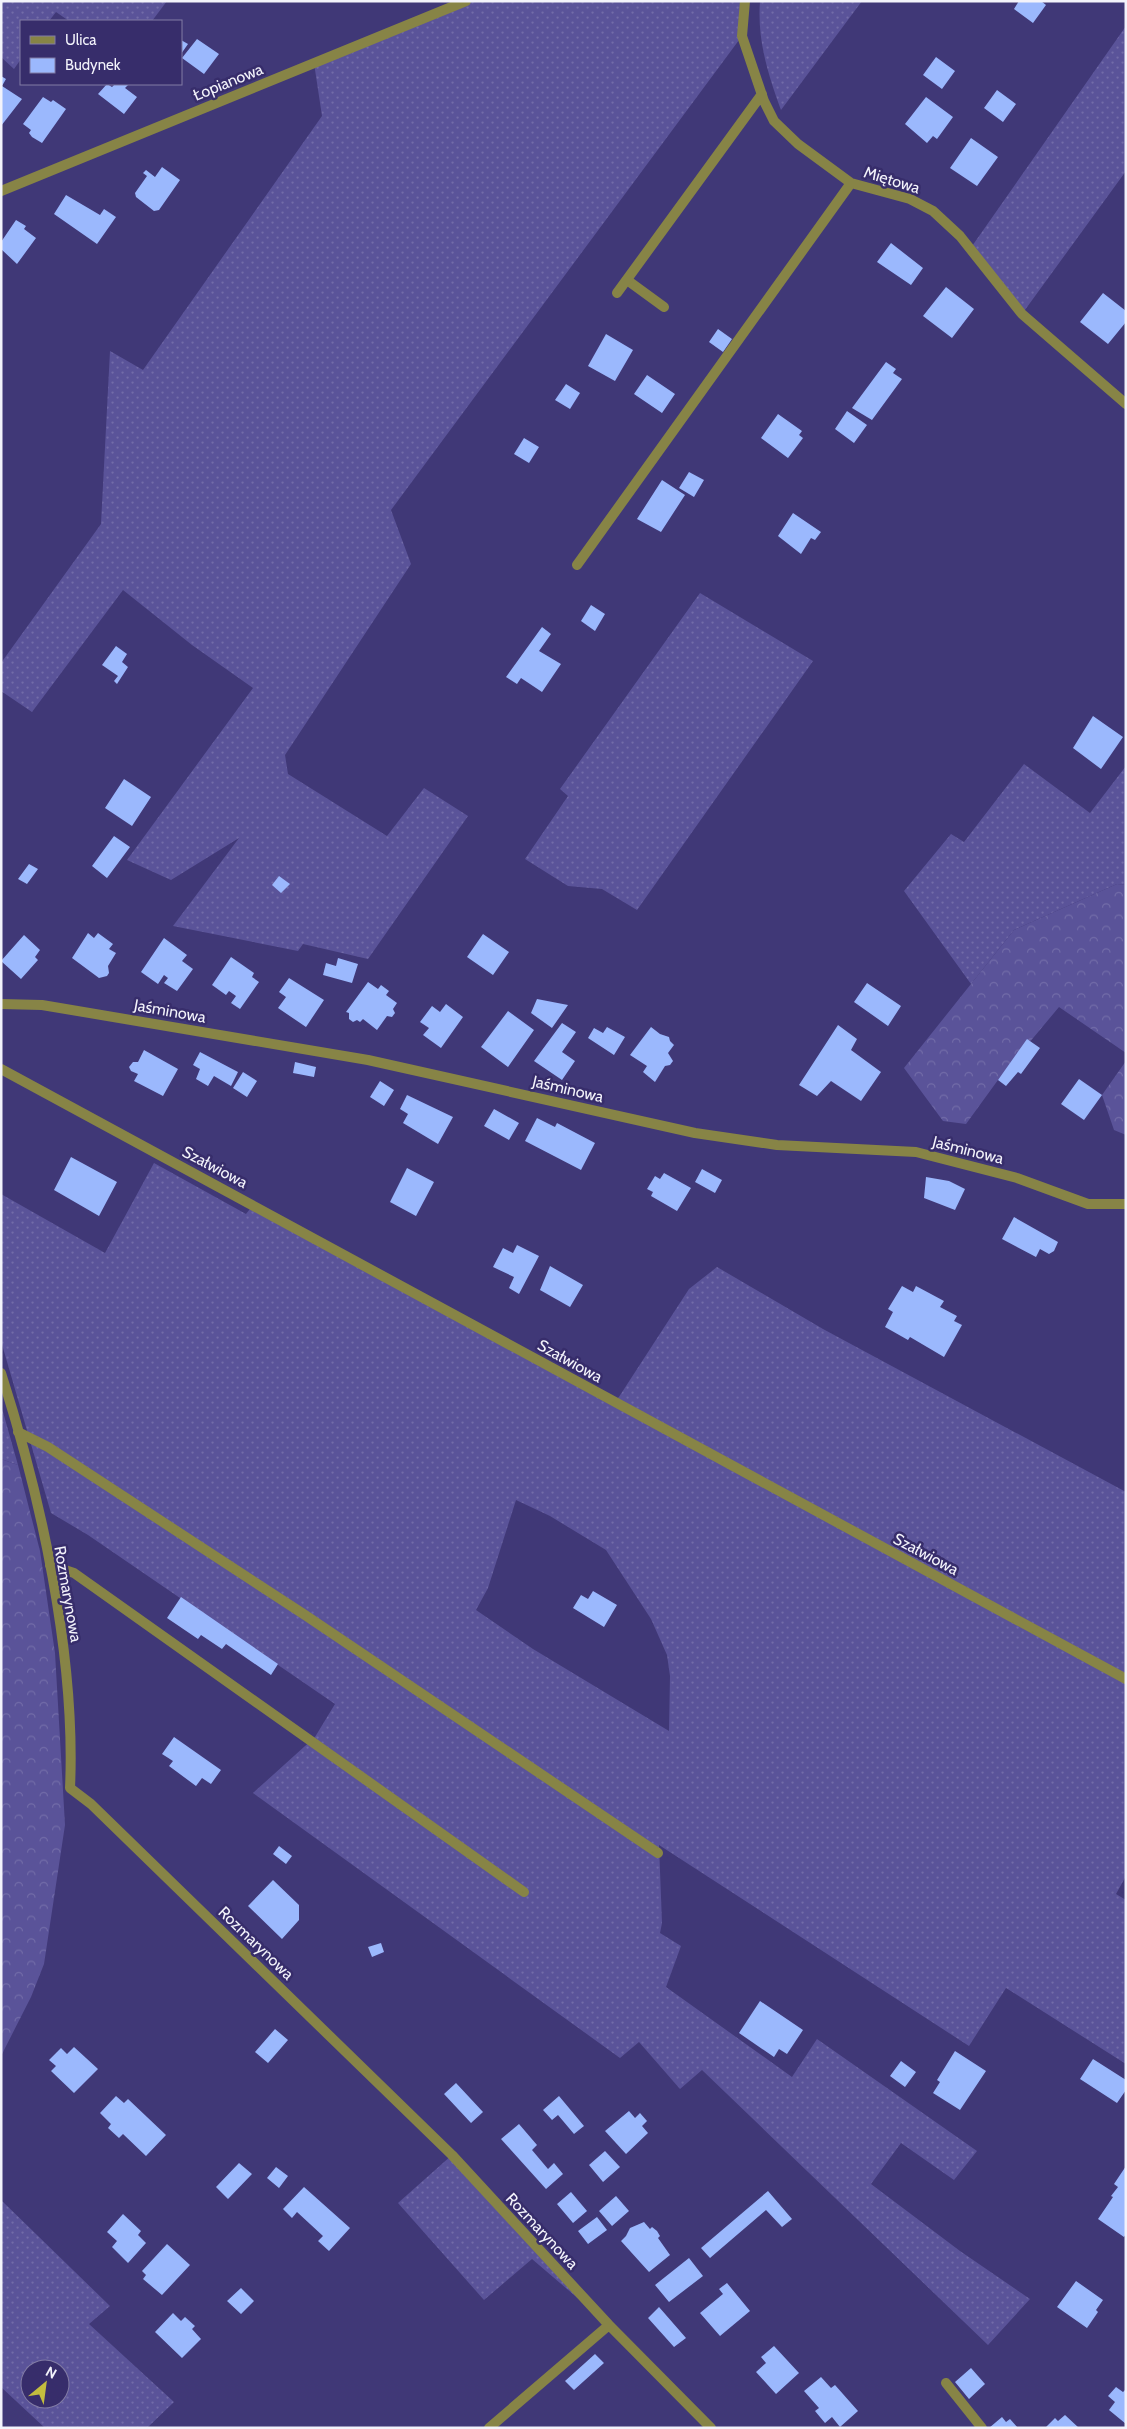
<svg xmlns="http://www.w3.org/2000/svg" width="1127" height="2429" viewBox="0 0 1127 2429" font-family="Cabin,sans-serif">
<defs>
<pattern id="grass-dots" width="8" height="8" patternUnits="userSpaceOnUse" patternTransform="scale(1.25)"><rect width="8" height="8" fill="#5a5399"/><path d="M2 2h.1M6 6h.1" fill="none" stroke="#726ca8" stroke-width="1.8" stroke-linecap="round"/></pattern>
<pattern id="forest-crowns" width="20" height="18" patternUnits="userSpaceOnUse" patternTransform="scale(1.25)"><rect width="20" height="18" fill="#5a5399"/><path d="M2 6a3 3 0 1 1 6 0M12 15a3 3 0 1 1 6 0" fill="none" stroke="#726ca8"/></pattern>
</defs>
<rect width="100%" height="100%" fill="#403877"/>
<path fill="url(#grass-dots)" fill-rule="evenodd" d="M1,1H167L152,21H69L56,12L49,21H21V59L14,69L1,57Z
M466,1H745L742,36L391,510L411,564L285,755L288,774L387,836L424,788L468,816L368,959L303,944L298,951L173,926L239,838L171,880L127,860L253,688L192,645L123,590L32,712L1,691V663L101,524L110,351L143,370L322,116L314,63Z
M760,1H862L781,110C768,74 757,40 760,1Z
M1126,26V171L1022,314L970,249Z
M700,593L813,661L637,910L602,889L568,886L525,859L568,796L560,789Z
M1024,764L1090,813L1126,766V885L1117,884L1014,930L971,984L904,891L951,834L964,842Z
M154,1163L246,1214L253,1205L615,1403L689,1289L717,1267L823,1329L1126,1492V1876L1116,1894L1126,1900V2064L1006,1988L969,2046L659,1845L662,1923L660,1933L681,1946L666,1987L792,2077L817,2039L977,2151L954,2180L901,2143L871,2184L960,2251L1030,2299L988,2345L702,2070L680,2089L639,2042L620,2058L253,1793L315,1737L335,1704L88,1535L51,1513L1,1341V1194L105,1253ZM516,1500L550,1516L606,1550L651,1619L667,1655L670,1676L669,1731L533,1649L476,1610L488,1588Z
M1,1405L18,1465L1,1459Z
M452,2155L609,2325L532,2259L484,2300L398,2203Z
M1,2200L110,2306L89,2324L174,2402L147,2428H45L1,2387ZM30,2369H60V2399H30Z"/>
<path fill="url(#forest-crowns)" d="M1117,884L1126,885V1053L1059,1007L998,1080L966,1124L943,1121L904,1068L1014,930Z
M1126,1061V1135L1114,1130L1102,1095Z
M1,1459L18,1465L40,1551L55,1653L65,1825L44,1964L31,1997L1,2056Z"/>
<path fill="#9bb8fd" d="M1019,1H1041L1046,5L1033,23L1014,9Z
M197,39L219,54L204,74L182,58Z
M181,40L188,44L181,54Z
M936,57L955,71L942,89L923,75Z
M1,76L6,79L2,86L22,99L1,126Z
M107,84L112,87L115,84H129L125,88L137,97L124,114L98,94Z
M997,90L1016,104L1003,122L984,108Z
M43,97L51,102L53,100L66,109L42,143L32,137L29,133L31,130L23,124Z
M926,97L953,117L937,139L933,136L927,143L905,124Z
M971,138L998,157L977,186L950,168Z
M162,167L180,180L159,210L154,211L136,197L135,193L147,176L143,173L146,170L155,177Z
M66,195L100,215L104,209L116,217L97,244L54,214Z
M16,220L26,226L24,229L36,238L17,264L1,249V242Z
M891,243L923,268L911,285L877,262Z
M946,287L974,309L952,338L923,316Z
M1103,293L1126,311V322L1108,344L1080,322Z
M718,329L732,339L723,352L709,342Z
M606,334L633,350L615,381L588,366Z
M886,362L896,369L893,373L902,379L872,420L852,408Z
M647,375L675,394L662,413L634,394Z
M566,384L580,393L570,409L555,400Z
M847,411L867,425L854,443L835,429Z
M778,414L802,431L799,435L803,438L788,458L761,438Z
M524,438L539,447L529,463L514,454Z
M689,472L704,480L694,497L679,488Z
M662,480L685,495L661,532L637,519Z
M793,513L821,532L815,540L811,538L801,554L778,536Z
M591,605L605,614L595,631L581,621Z
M542,627L551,634L539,651L561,664L542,692L521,678L517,684L506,677Z
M116,646L127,654L122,662L128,667L117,684L114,681L118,676L102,665Z
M1093,716L1123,737L1101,769L1073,748Z
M124,779L151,797L132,826L105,808Z
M114,836L130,847L107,878L92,866Z
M29,864L38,869L27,884L18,879Z
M279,876L290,884L281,893L272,885Z
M88,933L94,938L98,933L113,944L109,949L116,953L108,966L109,973L107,976L99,978L72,958Z
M483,934L509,952L493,975L467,957Z
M24,935L40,950L35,957L38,960L21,979L1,961Z
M164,938L187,955L182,961L193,969L177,991L164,983L168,978L164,975L158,984L141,972Z
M231,957L254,973L252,977L259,982L240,1009L231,1003L236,996L229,991L226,995L212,985Z
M338,958L358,964L352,983L323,975L326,963L336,966Z
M289,978L324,1000L306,1027L278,1008L286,997L279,992Z
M368,982L378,989L381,985L389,991L386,995L397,1003L393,1009L395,1013L392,1017L387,1016L377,1030L363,1019L360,1022L357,1020L353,1022L349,1019V1013L346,1012Z
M867,983L901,1006L888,1026L854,1002Z
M537,999L568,1005L552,1028L531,1013Z
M446,1004L463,1017L441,1048L423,1035L429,1028L420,1022L432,1006L440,1012Z
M508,1011L534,1030L508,1067L481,1047Z
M562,1023L576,1032L562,1052L575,1061L562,1080L534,1061Z
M838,1025L857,1039L851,1050L881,1072L861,1101L831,1081L817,1096L799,1085Z
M607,1027L625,1037L614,1055L588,1038L594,1028L603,1033Z
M651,1027L660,1034L669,1037L670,1041L674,1045L668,1053L673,1061L670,1065L665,1066L655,1082L643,1072L647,1066L630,1055Z
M1027,1039L1040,1048L1021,1074L1018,1072L1006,1086L998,1080Z
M144,1050L178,1069L163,1096L134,1081L138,1074L131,1071L129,1067L133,1062H138Z
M200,1052L238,1072L231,1086L214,1076L208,1086L196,1079L200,1069L193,1065Z
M295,1062L316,1067L314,1077L293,1073Z
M243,1072L257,1081L247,1097L233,1088Z
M1079,1079L1102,1095L1084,1120L1061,1104Z
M380,1081L394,1090L384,1106L370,1097Z
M407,1095L453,1117L438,1144L403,1123L408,1114L400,1109Z
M494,1109L519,1123L509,1140L484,1126Z
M537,1118L555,1127L557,1123L595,1143L581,1170L525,1141Z
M71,1157L117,1182L99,1216L54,1190Z
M407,1168L434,1182L416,1216L390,1202Z
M702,1169L722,1180L715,1193L695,1182Z
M664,1173L691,1188L677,1211L651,1196L653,1192L647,1189L655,1176L660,1179Z
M926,1177L949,1181L965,1189L955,1210L924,1198Z
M1014,1217L1058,1242L1054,1251L1049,1254L1040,1249L1036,1257L1002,1239Z
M517,1245L539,1256L519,1294L509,1288L514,1277L493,1267L503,1248L513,1253Z
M550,1266L583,1285L570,1307L540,1290Z
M902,1286L913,1292L916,1286L944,1301L940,1307L957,1316L954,1321L962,1325L944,1357L910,1337L908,1340L885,1327L893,1312L888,1309Z
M593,1591L617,1605L604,1627L573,1608L581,1595L588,1599Z
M181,1597L278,1664L271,1675L226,1644L222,1649L201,1635L198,1639L167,1618Z
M174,1737L221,1770L211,1784L202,1778L196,1786L169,1766L173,1761L162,1754Z
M279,1846L292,1856L286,1864L273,1854Z
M273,1880L299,1905V1920L282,1939L248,1906Z
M381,1943L384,1952L372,1957L368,1947Z
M760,2001L803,2030L787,2054L779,2049L774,2057L739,2033Z
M275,2029L288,2040L268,2063L255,2052Z
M74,2047L98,2069L74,2093L51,2071L56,2066L49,2060L61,2048L67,2054Z
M955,2051L986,2071L960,2110L933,2093L940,2082L937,2080Z
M1093,2059L1126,2080V2090L1117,2103L1080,2079Z
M901,2061L916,2072L905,2087L890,2076Z
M456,2083L483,2112L471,2123L444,2094Z
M116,2096L124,2103L128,2099L166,2135L146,2156L123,2134L119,2138L108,2128L111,2124L100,2113Z
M559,2096L584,2126L574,2134L558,2115L552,2120L543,2110Z
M629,2111L635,2118L640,2113L647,2121L642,2126L648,2133L626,2154L605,2131Z
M519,2124L537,2145L532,2150L548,2169L554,2163L563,2174L546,2189L501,2139Z
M605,2151L620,2167L603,2182L589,2165Z
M239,2163L252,2174L228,2199L216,2187Z
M1126,2166V2234L1124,2237L1098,2219L1113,2197L1111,2196L1118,2187L1114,2184Z
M276,2167L288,2176L279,2188L267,2178Z
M304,2187L350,2228L329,2251L318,2241L323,2236L297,2212L292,2218L283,2209Z
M768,2191L792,2219L782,2227L766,2210L710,2258L701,2248Z
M571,2192L587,2211L573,2223L557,2204Z
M616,2196L629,2211L612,2226L599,2211Z
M123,2214L141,2231L138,2235L146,2243L128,2263L112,2247L117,2241L107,2232Z
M597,2217L607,2230L588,2244L578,2231Z
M644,2222L650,2229L652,2227L657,2231L660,2236L658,2238L670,2255L649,2272L621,2241L626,2236L630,2228Z
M167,2244L190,2265L162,2295L143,2279L146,2275L142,2271Z
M689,2258L703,2276L669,2302L655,2285Z
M1076,2281L1103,2300L1096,2310L1098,2312L1087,2328L1057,2307Z
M727,2283L750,2311L720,2336L700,2313L723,2294L719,2289Z
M241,2288L254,2301L241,2314L227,2301Z
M659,2307L686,2338L674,2347L648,2318Z
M173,2313L181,2321L185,2317L195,2326L192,2329L201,2339L182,2358L155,2332Z
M774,2346L799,2373L776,2394L756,2372L766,2363L761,2357Z
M595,2354L604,2363L574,2390L565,2381Z
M971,2368L985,2384L969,2399L955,2382Z
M821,2377L831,2388L835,2385L858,2411L840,2427L832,2417L825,2423L815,2411L819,2408L804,2391Z
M1116,2387L1123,2392L1126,2389V2424L1109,2410L1115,2402L1108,2396Z
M1065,2415L1079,2428H1045L1055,2418L1058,2421Z
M1002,2417L1006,2422L1010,2419L1018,2428H989Z"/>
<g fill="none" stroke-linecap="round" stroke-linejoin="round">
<path stroke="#878446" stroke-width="10" d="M627,280L664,307
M50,1565L74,1573L524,1892
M946,2383L982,2428"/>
<path stroke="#878446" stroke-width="10" d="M745,1L742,36L764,101L774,121L798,144L851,183L910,199L933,211L960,236L1022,314L1126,404
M1,191L466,1
M617,293L762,94
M577,565L851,183
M1,1004L42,1005L368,1060L695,1133L777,1145L916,1152L1017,1178L1088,1204H1126
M1,1069L1126,1679
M1,1373C41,1497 76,1657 70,1788L91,1804L452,2155L609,2325L711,2428
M18,1432L48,1447L305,1615L658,1853
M489,2428L609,2325"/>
</g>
<g text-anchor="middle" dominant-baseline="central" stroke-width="5" stroke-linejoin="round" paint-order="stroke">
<g font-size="16" fill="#f3f3fb" stroke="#372d6b">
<text transform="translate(228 82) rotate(-22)">Łopianowa</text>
<text transform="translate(892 180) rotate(17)">Miętowa</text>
<text transform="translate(170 1011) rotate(10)">Jaśminowa</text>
<text transform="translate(568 1089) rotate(13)">Jaśminowa</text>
<text transform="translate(968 1150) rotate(14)">Jaśminowa</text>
<text transform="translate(215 1167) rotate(28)">Szałwiowa</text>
<text transform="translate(570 1361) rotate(29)">Szałwiowa</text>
<text transform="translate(926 1554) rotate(28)">Szałwiowa</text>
<text transform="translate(68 1594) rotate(80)">Rozmarynowa</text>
<text transform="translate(256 1943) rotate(44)">Rozmarynowa</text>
<text transform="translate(542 2231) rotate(47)">Rozmarynowa</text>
</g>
</g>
<rect width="1127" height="2429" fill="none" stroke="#f3f3fb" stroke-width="5"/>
<rect x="20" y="20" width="162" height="65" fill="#372d6b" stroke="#827ca5"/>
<rect x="30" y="36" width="25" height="8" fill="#878446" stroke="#827ca5"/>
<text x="65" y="45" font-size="15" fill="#f3f3fb">Ulica</text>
<rect x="30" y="58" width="25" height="15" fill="#9bb8fd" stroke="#827ca5"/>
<text x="65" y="70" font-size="15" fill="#f3f3fb">Budynek</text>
<g transform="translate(45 2384) rotate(29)"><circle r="24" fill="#372d6b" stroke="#827ca5"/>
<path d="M0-4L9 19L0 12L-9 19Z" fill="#c3bd3e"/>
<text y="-8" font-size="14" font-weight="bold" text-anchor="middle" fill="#f3f3fb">N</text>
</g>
</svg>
